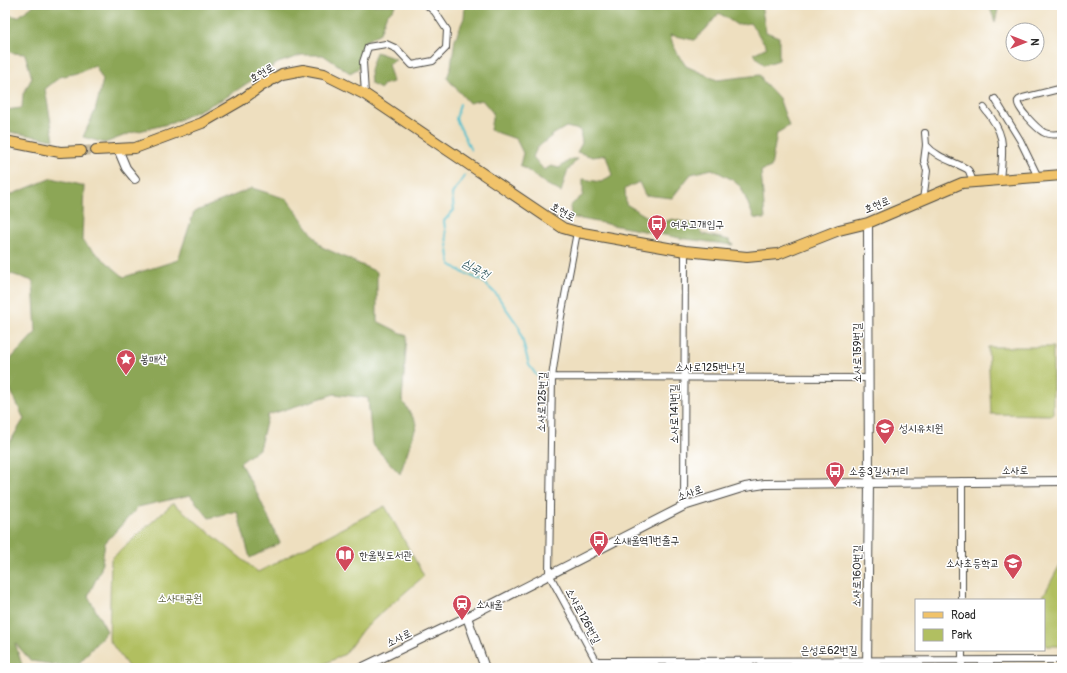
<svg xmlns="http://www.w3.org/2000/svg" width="1067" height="673" viewBox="0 0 1067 673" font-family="Pangolin,'Poor Story',sans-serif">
<rect width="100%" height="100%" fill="#fff"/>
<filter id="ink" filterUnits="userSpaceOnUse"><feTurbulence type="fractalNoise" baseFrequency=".025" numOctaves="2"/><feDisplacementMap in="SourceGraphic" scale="8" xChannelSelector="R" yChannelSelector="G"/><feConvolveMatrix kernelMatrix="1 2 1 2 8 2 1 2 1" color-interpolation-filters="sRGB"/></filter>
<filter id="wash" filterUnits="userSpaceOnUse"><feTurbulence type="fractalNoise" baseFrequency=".012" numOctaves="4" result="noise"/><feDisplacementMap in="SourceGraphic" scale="16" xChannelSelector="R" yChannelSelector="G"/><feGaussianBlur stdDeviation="0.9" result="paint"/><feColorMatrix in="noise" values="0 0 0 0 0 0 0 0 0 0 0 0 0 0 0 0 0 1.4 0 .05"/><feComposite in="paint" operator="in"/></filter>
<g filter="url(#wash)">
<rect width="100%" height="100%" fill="#eedfbf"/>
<path fill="#b1bf61" stroke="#6e7546" d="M988,347H1053V415L991,414Z
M173,503L258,572L385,506L424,576L363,629L345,654L316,668H129L109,640L111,559Z
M1062,561V646H1046L1044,640V600H1041Z"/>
<path fill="#8ca657" stroke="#5c6841" d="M34,5H397L386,16L380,33L364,42L359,68L350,73L323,55H302L278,63L225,98L172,123L131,133L105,143L83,137L95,111L103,80L95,65L81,72L60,77L45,89L54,140L5,131V110L22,108L23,94L32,78L25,54L13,53L5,48V14L18,17Z
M465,5H761L766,32L779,37V60L764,65L753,54L767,47L750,23L737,25L719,13L706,29L694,40L670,35L675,50L686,66L717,80L760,75L763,81L779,98L789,126L777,133L771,167L761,171L765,219L754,218L741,187L731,179L712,169L691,174L672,198L645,195L639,182L625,189L626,204L659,224L672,219L695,225L703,234L729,240L733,245L685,239L571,217L570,206L583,195V179L601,182L612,175L606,155L593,157L577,152L582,143L580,130L566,127L554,134L537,148L533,157L544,170L551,166L559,168L571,159H577L567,172L561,192L546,184L520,165L523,153L516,139L490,130L493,113L482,100L469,103L447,78L451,67L455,39L464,18Z
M989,5H999L995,22Z
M376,52L396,59L388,64L393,82L383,85L381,89L371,84L370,70Z
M52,178L84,186L82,241L124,277L178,260L194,212L252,188L287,199L322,247L377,272V321L407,336L402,400L417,424L400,474L372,444L368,398L334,394L268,415L259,449L240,463L257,493L280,543L250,558L237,511L209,518L190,495L138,507L105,543L101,569L88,596L107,631L75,668L31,661L15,643L23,668H5V450L24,419L5,378V365L36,332L33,281L5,272V197Z"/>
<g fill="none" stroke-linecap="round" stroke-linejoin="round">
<path stroke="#54c0ce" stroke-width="2" d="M460,104L456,119L471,150
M465,175L452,194L454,210L444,221L450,264L462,272L481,280L496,294L519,327L529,365L537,376"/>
</g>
</g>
<g filter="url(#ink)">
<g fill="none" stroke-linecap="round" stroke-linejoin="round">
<path stroke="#c7bba1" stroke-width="10" stroke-dasharray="10 5" stroke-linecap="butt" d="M81,151L96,150"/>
<defs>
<path id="minor" d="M1059,89L1023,98C1021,99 1019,99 1018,101C1015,107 1038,129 1043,132C1049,136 1056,134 1062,134
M365,94L363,62L368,47L386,44L397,49L412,65L433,61L446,48L447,30L435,12L428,6V5
M995,99L1020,140L1038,177
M984,108C1007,136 1003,146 1000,180
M926,145C937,158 953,161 967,169L969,171L973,182
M923,200L927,171L924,161L926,145L925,133
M577,232L560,322L552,377L549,574L600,668
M552,377L869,378
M962,481V600
M684,506L685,251
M596,661L1062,660
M962,668V650"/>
<path id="tertiary" d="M118,149L126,168L135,179
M467,617L485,668
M361,668L467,617L684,506L745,487L765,484L1062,481
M867,668L869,483L868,223"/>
<path id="primary" d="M5,141L60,152L81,151
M96,150L135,148L202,123L240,101L261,86L282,74L303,70L324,74L366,95L563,228L577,232L685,251L747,257L778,254L839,230L868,223L962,183L1062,175"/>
</defs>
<use href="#minor" stroke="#484641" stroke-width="8"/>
<use href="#tertiary" stroke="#484641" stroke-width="10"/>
<use href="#primary" stroke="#484641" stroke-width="12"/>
<use href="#minor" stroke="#fff" stroke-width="6"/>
<use href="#tertiary" stroke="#fff" stroke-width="8"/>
<use href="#primary" stroke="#f1c36a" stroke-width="10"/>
</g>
</g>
<defs>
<symbol id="bus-pin" viewBox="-11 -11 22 30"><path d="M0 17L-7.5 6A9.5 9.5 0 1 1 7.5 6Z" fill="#d1495b" stroke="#fff"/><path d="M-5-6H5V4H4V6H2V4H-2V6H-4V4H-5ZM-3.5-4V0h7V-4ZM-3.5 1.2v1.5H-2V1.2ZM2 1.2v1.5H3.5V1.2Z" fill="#fff"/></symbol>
<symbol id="sight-pin" viewBox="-11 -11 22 30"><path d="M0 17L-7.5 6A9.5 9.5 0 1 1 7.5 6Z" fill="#d1495b" stroke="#fff"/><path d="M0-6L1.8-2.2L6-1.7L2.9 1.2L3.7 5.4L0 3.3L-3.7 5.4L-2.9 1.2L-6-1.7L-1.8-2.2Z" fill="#fff"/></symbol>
<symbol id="school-pin" viewBox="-11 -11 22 30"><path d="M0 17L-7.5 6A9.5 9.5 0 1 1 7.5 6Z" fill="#d1495b" stroke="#fff"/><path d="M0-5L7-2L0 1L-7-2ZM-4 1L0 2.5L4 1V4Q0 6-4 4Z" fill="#fff"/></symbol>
<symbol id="library-pin" viewBox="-11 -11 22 30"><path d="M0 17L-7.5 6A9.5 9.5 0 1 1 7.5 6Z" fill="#d1495b" stroke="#fff"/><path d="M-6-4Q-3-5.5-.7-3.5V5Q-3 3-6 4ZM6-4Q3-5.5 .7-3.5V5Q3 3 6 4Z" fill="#fff"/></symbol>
<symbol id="station-pin" viewBox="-11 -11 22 30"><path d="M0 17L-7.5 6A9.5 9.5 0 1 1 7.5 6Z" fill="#d1495b" stroke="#fff"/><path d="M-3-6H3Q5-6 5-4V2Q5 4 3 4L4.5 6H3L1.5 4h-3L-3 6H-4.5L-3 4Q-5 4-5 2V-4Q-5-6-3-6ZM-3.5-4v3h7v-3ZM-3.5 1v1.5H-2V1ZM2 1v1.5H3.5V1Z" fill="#fff"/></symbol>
</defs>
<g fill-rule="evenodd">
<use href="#bus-pin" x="646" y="213" width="22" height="30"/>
<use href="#sight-pin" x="115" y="348" width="22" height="30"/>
<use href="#school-pin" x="874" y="417" width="22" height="30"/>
<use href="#bus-pin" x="824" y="460" width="22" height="30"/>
<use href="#bus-pin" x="588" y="529" width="22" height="30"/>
<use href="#library-pin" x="334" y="544" width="22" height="30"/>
<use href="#school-pin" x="1002" y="552" width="22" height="30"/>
<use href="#station-pin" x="451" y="593" width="22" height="30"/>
</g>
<g text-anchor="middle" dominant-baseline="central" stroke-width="3" stroke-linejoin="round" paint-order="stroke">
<g font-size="11" fill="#2b2b2b" stroke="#fff">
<text transform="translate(262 73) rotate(-30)">호현로</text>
<text transform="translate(877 205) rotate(-22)">호현로</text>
<text transform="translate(563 212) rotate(29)">호현로</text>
<text transform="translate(857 353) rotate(-90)">소사로159번길</text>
<text x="710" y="367">소사로125번나길</text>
<text transform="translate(542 402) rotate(-88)">소사로125번길</text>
<text transform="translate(674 414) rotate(-90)">소사로141번길</text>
<text x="1015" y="470">소사로</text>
<text transform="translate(690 493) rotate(-20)">소사로</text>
<text transform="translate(857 576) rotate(-89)">소사로160번길</text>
<text transform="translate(583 616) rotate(62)">소사로126번길</text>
<text transform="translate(399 638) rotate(-26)">소사로</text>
<text x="829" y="650">은성로62번길</text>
</g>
<g font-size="11" fill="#2b2b2b" stroke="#fff" text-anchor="start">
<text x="671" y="224">여우고개입구</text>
<text x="140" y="359">봉매산</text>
<text x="899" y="428">성시유치원</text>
<text x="849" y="471">소중3길사거리</text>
<text x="613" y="540">소새울역1번출구</text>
<text x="359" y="555">한울빛도서관</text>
<text x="999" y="563" text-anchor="end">소사초등학교</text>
<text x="476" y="604">소새울</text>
</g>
<g font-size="11" fill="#5a5f3e" stroke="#fff">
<text x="180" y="598">소사대공원</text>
</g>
<g font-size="12" font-style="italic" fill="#395f64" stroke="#fff">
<text transform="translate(476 269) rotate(29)">심곡천</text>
</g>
</g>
<rect width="1067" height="673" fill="none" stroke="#fff" stroke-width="20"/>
<rect x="915" y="599" width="130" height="52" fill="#ffffff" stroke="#aaaaaa"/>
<rect x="923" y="612" width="20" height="6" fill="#f1c36a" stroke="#aaaaaa"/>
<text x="951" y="619" font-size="12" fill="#2b2b2b">Road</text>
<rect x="923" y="629" width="20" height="12" fill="#b1bf61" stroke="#aaaaaa"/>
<text x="951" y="639" font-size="12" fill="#2b2b2b">Park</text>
<g transform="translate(1025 42) rotate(90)"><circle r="19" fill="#ffffff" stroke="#aaaaaa"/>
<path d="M0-3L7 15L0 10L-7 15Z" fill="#d1495b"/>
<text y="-6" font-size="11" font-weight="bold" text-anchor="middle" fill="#2b2b2b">N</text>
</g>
</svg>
